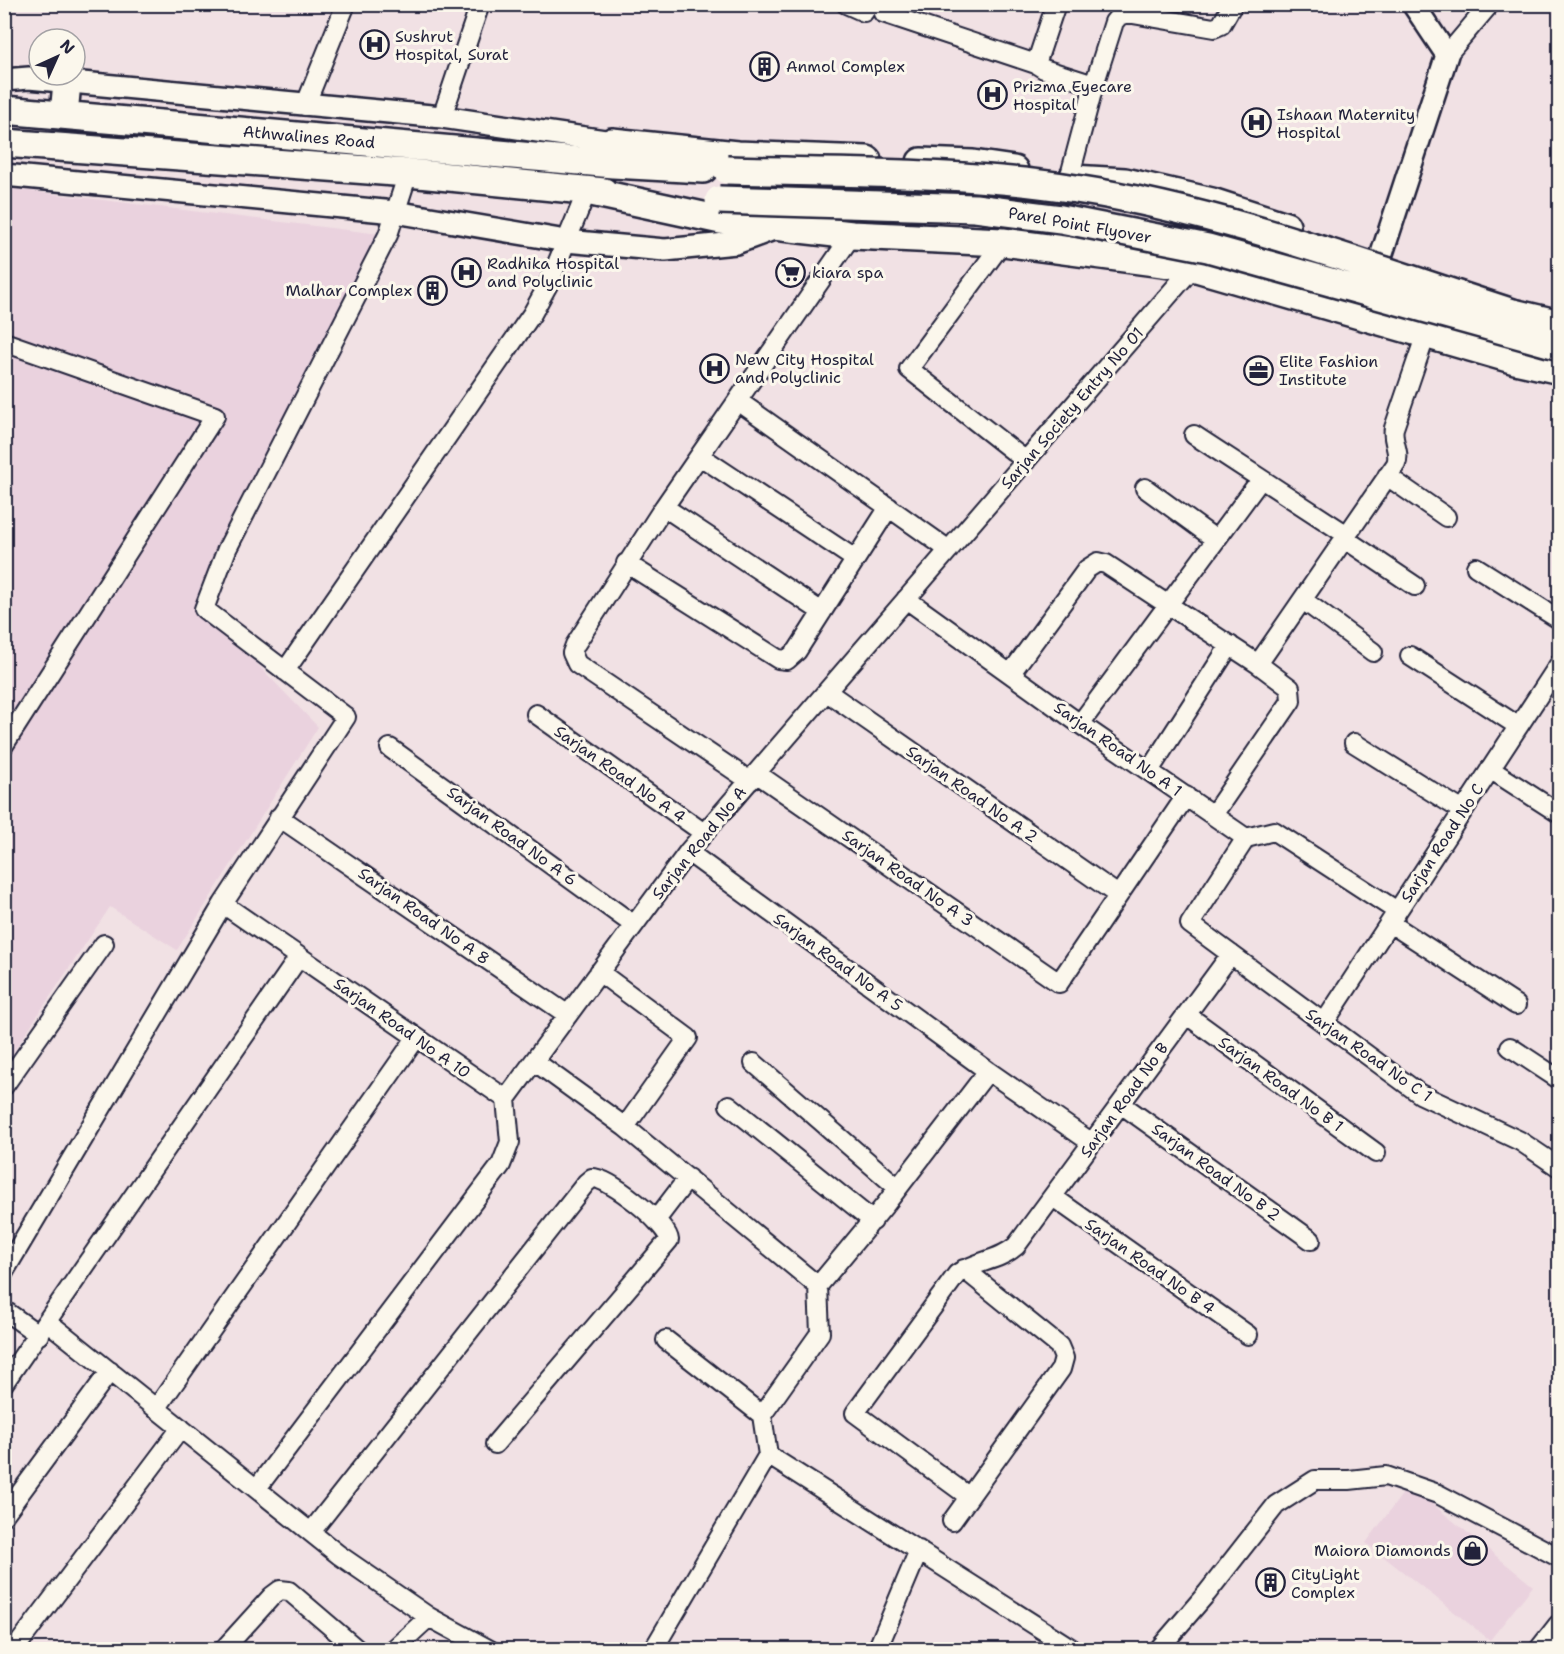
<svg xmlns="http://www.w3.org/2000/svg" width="1564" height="1654" viewBox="0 0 1564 1654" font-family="'Shantell Sans',sans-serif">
<rect width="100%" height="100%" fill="#f1e1e4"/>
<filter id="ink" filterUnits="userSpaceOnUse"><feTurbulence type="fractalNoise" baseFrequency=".0167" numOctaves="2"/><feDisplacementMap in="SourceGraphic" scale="12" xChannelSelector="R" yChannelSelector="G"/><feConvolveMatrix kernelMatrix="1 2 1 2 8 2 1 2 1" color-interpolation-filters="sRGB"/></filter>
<g filter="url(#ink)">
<path fill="#ead2de" d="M5,188L388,235L204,609L318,727L177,950L110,907L5,1064Z
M1409,1485L1533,1586L1490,1640L1366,1543Z"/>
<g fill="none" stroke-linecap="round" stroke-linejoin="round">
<defs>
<path id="minor" d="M846,4L864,12L868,4
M1056,4L1036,64L1044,69L1094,85L1069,179
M883,13L1036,64
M1447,55L1490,4
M1094,85L1114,22L1119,16L1127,13L1214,28L1221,25L1233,4
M305,106L346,4
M442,117L480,4
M1003,242L909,369L1026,461
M4,342L215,416L4,745
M738,401L949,550
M1194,435L1347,535
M700,456L855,559
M1387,476L1446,517
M1145,488L1215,539
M664,507L822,612
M1345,539L1415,586
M626,563L778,659L787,660L797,651L889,507
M1476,567L1560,620
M906,599L1080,724L1246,838L1190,924L1420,1094L1520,1141L1560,1168
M1303,600L1373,652
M1410,656L1518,726
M1258,664L1396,464C1401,452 1391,441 1394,428L1426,334
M285,671L532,314L549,283L587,191
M1011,673L1087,569L1098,562L1106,564L1258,664L1290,688L1291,701L1213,815
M827,692L1118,895
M536,714L704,833
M1080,724L1261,479
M1354,743L1463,811
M390,748L634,925
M1490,769L1560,814
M1149,771L1230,645
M756,773L1059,983L1186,796
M750,781L577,664L572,653L575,645L664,507L852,235
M279,817L568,1015
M1246,838L1274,831L1397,911
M688,852L988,1071L1092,1143
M223,904L506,1099
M1390,923L1516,1005
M599,972L688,1038L625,1127
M1187,1015L1376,1153
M1324,1023L1560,663
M1510,1047L1560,1080
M534,1061L625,1127L818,1286
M754,1063L898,1188
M988,1071L885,1205L818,1286L820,1333L762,1415L768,1455L1074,1650
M4,1086L104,944
M506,1099L688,852L1193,267L1211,207
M1121,1104L1311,1240
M729,1105L873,1221
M1053,1197L1248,1335
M656,1220L688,1178
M4,1272L223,904L346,717L204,609L227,549L388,235L408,173
M4,1310L39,1335
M48,1322L339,1555L429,1617L490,1650
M666,1340L762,1415
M4,1383L299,957
M156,1409L416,1038
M257,1488L501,1165L510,1142L506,1099
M968,1496L855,1413L957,1274C975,1261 999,1261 1016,1246L1231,954
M4,1515L110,1371
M952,1521L1061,1369L1064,1358L1059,1346L964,1269
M311,1532L586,1183L592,1178C607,1176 668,1224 669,1240L495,1444
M14,1650L181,1428
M223,1650L272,1596L280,1590L289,1591L358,1650
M393,1650L429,1617
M653,1650L768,1455
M877,1650L919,1550
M1158,1650L1207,1593L1276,1505L1315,1480H1349L1386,1476L1438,1494L1560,1558"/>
<path id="tertiary" d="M4,80L29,78L442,117L612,142
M4,175L395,212L566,241L665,250L736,243L779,227
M1373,281L1447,55L1413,4"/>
<path id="secondary" d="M1542,1650L1560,1627"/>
<path id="primary" d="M4,110L613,164L703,169
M64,115L67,82
M4,143L408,173L604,192
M921,162L973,164L1014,170
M613,164L612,142L737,155L867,160
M1072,179L1125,182L1212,202L1286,226
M587,191L721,220L852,235L1003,242L1193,267L1515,360L1560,370"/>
</defs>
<use href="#minor" stroke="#22223b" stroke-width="22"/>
<use href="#tertiary" stroke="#22223b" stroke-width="26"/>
<use href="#secondary" stroke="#22223b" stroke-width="28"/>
<use href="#primary" stroke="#22223b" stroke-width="32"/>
<use href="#minor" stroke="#fbf7ec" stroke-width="18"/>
<use href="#tertiary" stroke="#fbf7ec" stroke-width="21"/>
<use href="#secondary" stroke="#fbf7ec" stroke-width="24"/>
<use href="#primary" stroke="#fbf7ec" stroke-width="27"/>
<defs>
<path id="primary-bridge" d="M727,170C844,173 961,171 1076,189C1226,212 1370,267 1513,313L1560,324
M719,200L975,208L1061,219L1208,248L1560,346"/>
</defs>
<use href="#primary-bridge" stroke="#22223b" stroke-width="32" stroke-linecap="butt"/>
<use href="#primary-bridge" stroke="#fbf7ec" stroke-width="27"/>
</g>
</g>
<defs>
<symbol id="hospital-ring" viewBox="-11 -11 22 22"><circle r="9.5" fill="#fbf7ec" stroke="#22223b" stroke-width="1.5"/><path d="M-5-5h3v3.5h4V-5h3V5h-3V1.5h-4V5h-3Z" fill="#22223b"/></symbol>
<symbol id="building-ring" viewBox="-11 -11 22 22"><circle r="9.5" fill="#fbf7ec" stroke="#22223b" stroke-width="1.5"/><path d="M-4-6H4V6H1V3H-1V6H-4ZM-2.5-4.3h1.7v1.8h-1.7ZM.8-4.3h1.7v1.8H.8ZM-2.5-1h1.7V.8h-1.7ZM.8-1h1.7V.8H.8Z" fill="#22223b"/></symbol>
<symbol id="supermarket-ring" viewBox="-11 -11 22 22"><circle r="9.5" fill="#fbf7ec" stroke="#22223b" stroke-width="1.5"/><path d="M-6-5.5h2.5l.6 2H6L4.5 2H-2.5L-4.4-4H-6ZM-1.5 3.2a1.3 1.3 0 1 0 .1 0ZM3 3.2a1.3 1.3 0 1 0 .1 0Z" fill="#22223b"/></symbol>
<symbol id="office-ring" viewBox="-11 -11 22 22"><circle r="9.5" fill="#fbf7ec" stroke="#22223b" stroke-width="1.5"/><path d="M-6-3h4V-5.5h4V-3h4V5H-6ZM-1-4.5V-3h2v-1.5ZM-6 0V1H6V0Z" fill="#22223b"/></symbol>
<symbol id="shop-ring" viewBox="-11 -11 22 22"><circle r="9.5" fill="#fbf7ec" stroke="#22223b" stroke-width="1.5"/><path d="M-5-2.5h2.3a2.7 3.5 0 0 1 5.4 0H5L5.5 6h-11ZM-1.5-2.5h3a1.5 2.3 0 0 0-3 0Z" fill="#22223b"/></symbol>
</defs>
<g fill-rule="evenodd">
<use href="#hospital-ring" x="358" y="28" width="33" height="33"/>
<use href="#building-ring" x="748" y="50" width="33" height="33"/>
<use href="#hospital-ring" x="976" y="78" width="33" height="33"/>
<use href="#hospital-ring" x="1240" y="106" width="33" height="33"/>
<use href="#hospital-ring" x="450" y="256" width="33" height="33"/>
<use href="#supermarket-ring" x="774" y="256" width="33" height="33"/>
<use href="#building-ring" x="416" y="274" width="33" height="33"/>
<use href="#hospital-ring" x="698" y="352" width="33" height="33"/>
<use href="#office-ring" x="1242" y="354" width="33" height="33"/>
<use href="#shop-ring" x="1456" y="1534" width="33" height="33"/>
<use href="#building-ring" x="1254" y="1566" width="33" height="33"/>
</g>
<g text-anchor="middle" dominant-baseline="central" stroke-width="6" stroke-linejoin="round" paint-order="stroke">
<g font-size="16" fill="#22223b" stroke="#fbf7ec" text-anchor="start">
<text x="395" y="36">Sushrut<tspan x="395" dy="18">Hospital, Surat</tspan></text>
<text x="786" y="66">Anmol Complex</text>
<text x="1013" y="86">Prizma Eyecare<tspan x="1013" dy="18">Hospital</tspan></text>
<text x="1277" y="114">Ishaan Maternity<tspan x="1277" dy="18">Hospital</tspan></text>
<text x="487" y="263">Radhika Hospital<tspan x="487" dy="18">and Polyclinic</tspan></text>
<text x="812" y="272">kiara spa</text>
<text x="412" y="290" text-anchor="end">Malhar Complex</text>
<text x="735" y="359">New City Hospital<tspan x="735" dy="18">and Polyclinic</tspan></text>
<text x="1279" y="361">Elite Fashion<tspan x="1279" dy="18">Institute</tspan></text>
<text x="1451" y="1550" text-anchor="end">Maiora Diamonds</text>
<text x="1291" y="1574">CityLight<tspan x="1291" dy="18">Complex</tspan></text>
</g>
<g font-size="16" fill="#22223b" stroke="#fbf7ec">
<text transform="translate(309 137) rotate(5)">Athwalines Road</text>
<text transform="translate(1080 225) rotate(10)">Parel Point Flyover</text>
<text transform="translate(1072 408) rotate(-49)">Sarjan Society Entry No 01</text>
<text transform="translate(1118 749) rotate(35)">Sarjan Road No A 1</text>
<text transform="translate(620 774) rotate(35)">Sarjan Road No A 4</text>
<text transform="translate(972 794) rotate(35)">Sarjan Road No A 2</text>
<text transform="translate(512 836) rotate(36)">Sarjan Road No A 6</text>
<text transform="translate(699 843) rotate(-51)">Sarjan Road No A</text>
<text transform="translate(1442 843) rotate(-57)">Sarjan Road No C</text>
<text transform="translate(908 878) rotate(35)">Sarjan Road No A 3</text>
<text transform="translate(424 916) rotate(35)">Sarjan Road No A 8</text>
<text transform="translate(838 962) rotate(36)">Sarjan Road No A 5</text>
<text transform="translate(402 1028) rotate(35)">Sarjan Road No A 10</text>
<text transform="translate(1369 1055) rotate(35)">Sarjan Road No C 1</text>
<text transform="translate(1281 1084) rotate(36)">Sarjan Road No B 1</text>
<text transform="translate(1124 1100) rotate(-54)">Sarjan Road No B</text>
<text transform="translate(1216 1172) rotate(36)">Sarjan Road No B 2</text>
<text transform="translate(1150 1266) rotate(35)">Sarjan Road No B 4</text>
</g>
</g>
<rect width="1564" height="1654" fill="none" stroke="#fbf7ec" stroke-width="24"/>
<rect x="12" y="12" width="1540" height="1630" fill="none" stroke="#22223b" stroke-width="2" filter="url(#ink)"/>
<g transform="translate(57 57) rotate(45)"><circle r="28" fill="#fbf7ec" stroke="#a4a2a5" stroke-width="1.5"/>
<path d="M0-4.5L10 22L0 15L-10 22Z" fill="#22223b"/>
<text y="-9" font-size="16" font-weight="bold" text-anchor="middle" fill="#22223b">N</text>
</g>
</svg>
